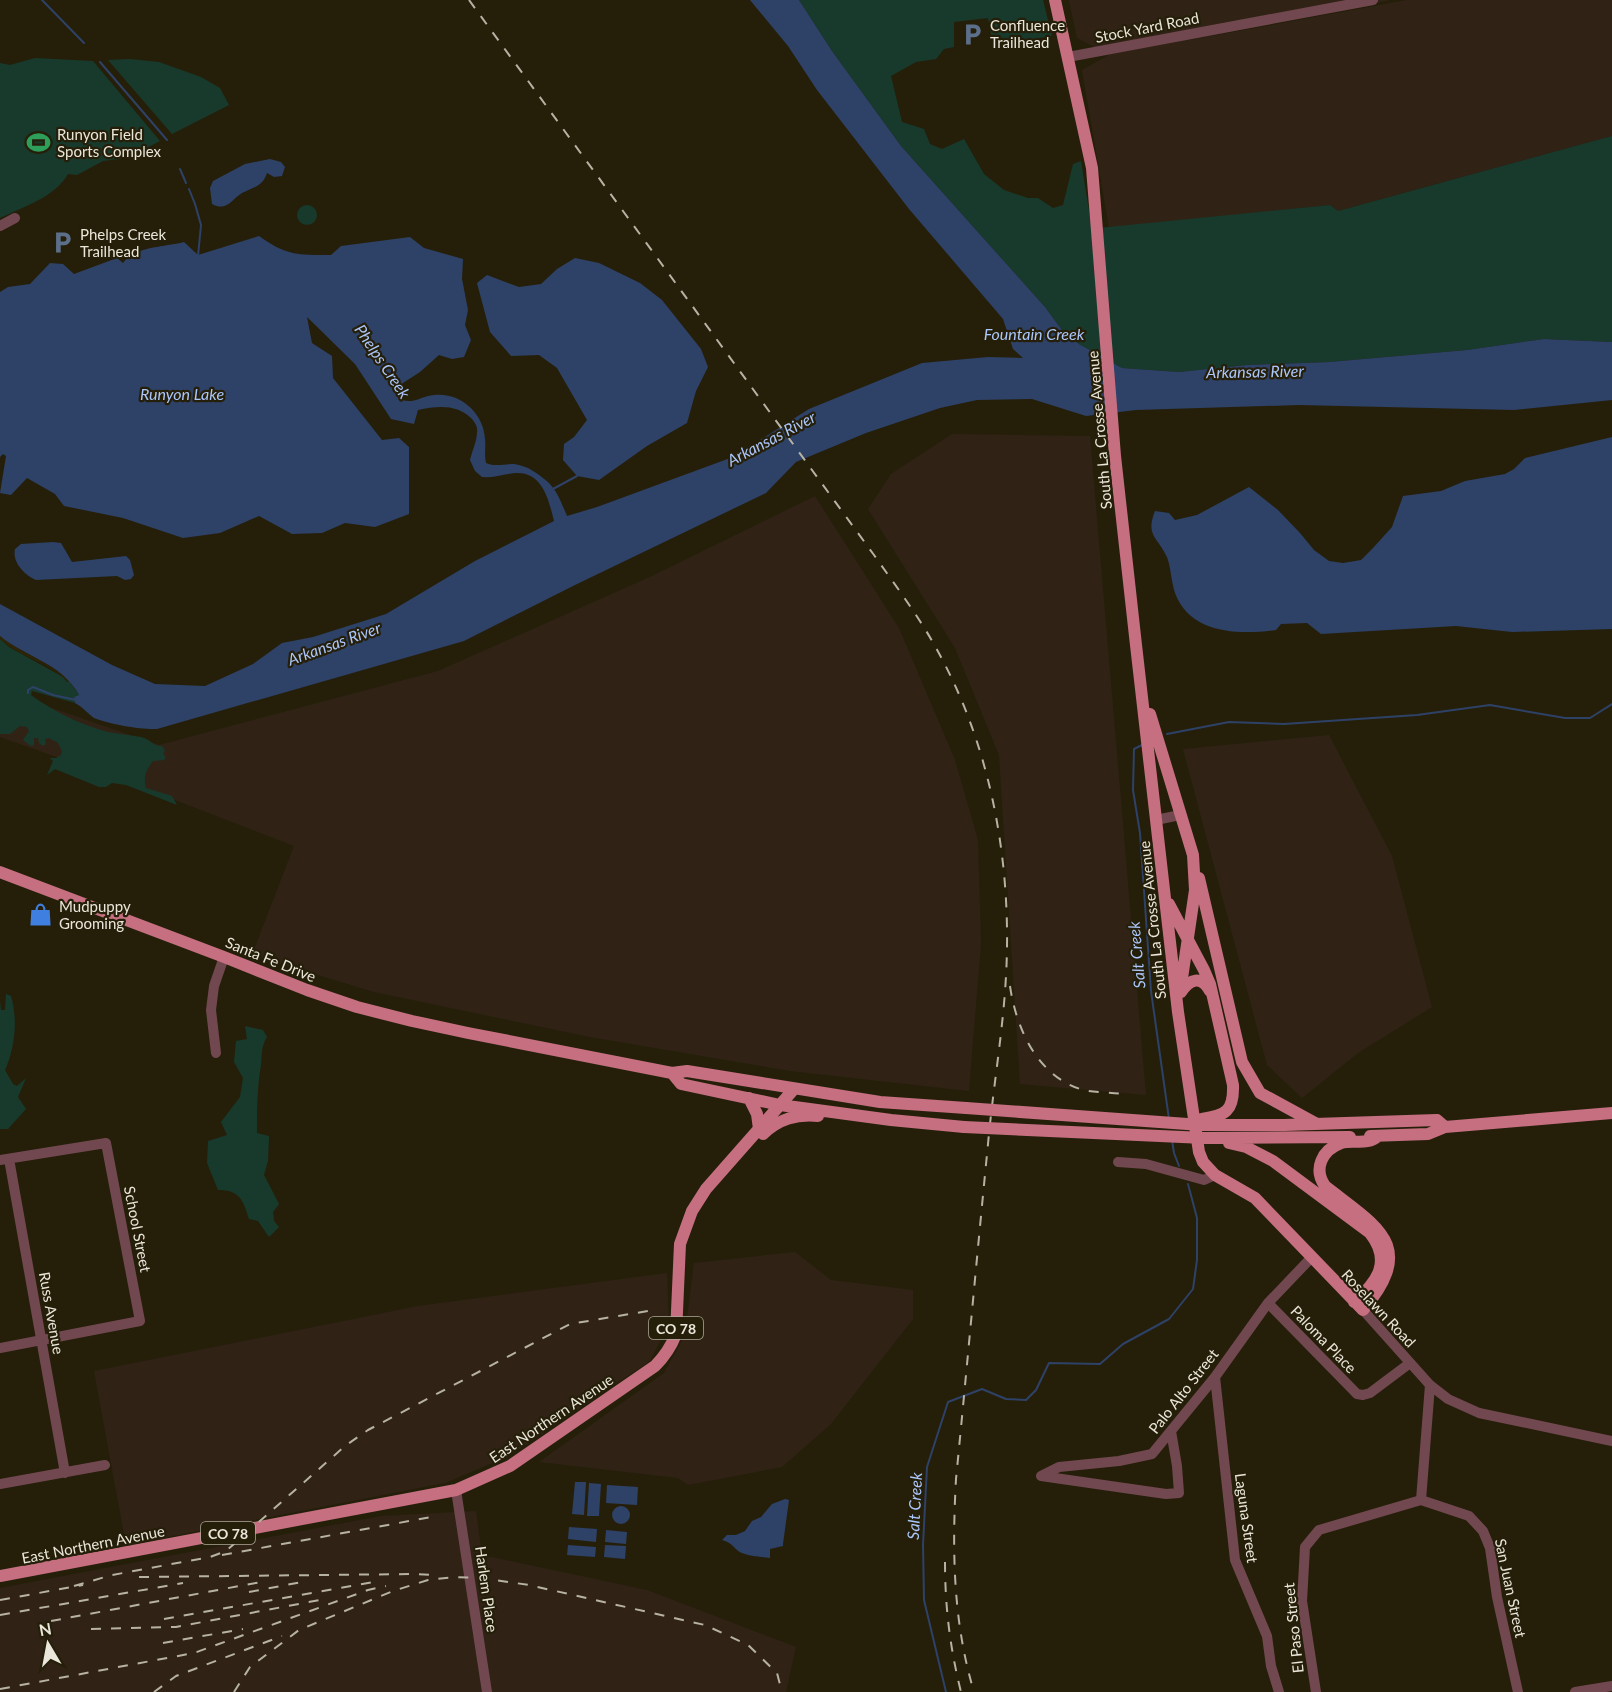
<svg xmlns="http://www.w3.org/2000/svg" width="1612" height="1692" viewBox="0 0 1612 1692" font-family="Lato,sans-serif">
<rect width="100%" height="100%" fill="#251f0a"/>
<path fill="#302316" d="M1069,0H1390L1190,40L1407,0H1612V136L1338,211L1330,205L1109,228L1082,70L1109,55L1077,38Z
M952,434L1090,436L1146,1095L1020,1084L999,755L955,648L868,509L891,474Z
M815,496L899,628L955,760L978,840L981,944L969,1091L790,1071L590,1037L374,992L252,955L294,846L144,788L0,737V704L46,706L159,745L438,671L652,576Z
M1329,735L1392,856L1432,1007L1358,1053L1302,1098L1267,1065L1183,749Z
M795,1252L831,1280L913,1290V1319L831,1424L782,1467L688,1485L678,1478L539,1462L664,1373L685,1335L694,1263Z
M667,1273L669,1324L650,1361L509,1456L445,1483L126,1545L94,1371L418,1306Z
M476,1511L482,1555L647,1590L796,1647L786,1692H0V1588L381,1516Z"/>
<path fill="#183a2c" d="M799,0H1043L1052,36L993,45L988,18L954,22V47L944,49L936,59L916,62L891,76L902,122L924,129L930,144L942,149L964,139L984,174L1004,190L1028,198H1038L1053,208L1063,205L1073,164L1081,161L1091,223L1098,228L1330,205L1338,211L1612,136V342L1544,339L1467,350L1329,362L1247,365L1179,372L1122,368L1079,344L1062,330L1045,307L901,146L832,51Z
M35,58L93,61L160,141L127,158L103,161L77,175L68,174C55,197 23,207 0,218V63L10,65Z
M130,59L159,62L201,77L220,88L229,105L172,134L108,60Z
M297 215a10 10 0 1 1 20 0a10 10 0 1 1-20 0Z
M0,639L9,647L63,677L67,682L69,681L79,695L74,697L75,703L32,691L31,695C53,711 81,725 108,732C119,734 130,735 141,737C150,739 153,746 162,746L165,751L163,754L166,757L164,760L153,761C146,770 143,777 146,788L172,796L177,805L126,785L112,783L106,787H99L55,769L47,775L53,761L50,758H56L61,755L62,751L58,743L49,738L45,739L46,744L43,746L39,743L38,738H34V745L31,746L23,740L29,731L27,727L20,726L10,734H0Z
M6,994L11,996C18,1019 15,1048 5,1070L13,1084L17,1086L26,1078L18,1097L26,1109L8,1129H0V1001L1,1010H5Z
M245,1026L263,1030L267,1037C261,1047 262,1054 261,1065C257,1088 257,1110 257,1133L269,1136L268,1161L264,1175L279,1204L273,1212L274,1221L279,1227L269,1237L258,1221L249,1219C243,1200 240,1190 218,1190L207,1163L208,1141L227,1135L221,1122L240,1097L243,1078L234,1062L236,1041L247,1039Z"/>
<path fill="#2e2604" d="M0,636C21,654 47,661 69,681L68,682C50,662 20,657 0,639Z"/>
<path fill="#2e4167" d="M750,0H799L832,51L901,146L1045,307L1062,330L1079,344L1122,368L1179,372L1247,365L1329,362L1467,350L1544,339L1612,342V400L1514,410L1299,405L1136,410L1086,416L1032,399L977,400L940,408L866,433L796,462L766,493L575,585L464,641L157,729C143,730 108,724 94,718C88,714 83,707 75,703L74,697L79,695C62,663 25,657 0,636V604L112,665L155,684L205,686L253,664L282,643L313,637L386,614L475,561L554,521C549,501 543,471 515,473C504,474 493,478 482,477L475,471L470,460C472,451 477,441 477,432C478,427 475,423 472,419C457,404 438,406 418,410L414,424L391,419L355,364L307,317L312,343L332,356L333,378L382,440L399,438L409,447V514L375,527L345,523L322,533L292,534L259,516L220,533L183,538L123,518L64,506L55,494L27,478L11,495L0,493L6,456L3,454L0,457V292L8,287L30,284L50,263L63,264L74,274L117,258L123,263C135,246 166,247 184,242L198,255L259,236C287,256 298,255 331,255L341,246L410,237L424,248L463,259L462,279L468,310L465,325L471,340L464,357L452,359L439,355L420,372L403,383L402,400C414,404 422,396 434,395C461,392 484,414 485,439C486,447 484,455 486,463C495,467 504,464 514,464C521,465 527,467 533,471C555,485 557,492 567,516L597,507L733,457L809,409L922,363L988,357L1023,358L1013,349L1003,319L909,209L817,90L788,46Z
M270,159L281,162L285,167L282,176L274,177L267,173C263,186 254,187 242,193C232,199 227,212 212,204L210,188L213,181L245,164Z
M575,258L599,263L640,283L662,300L701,349L708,367L696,391L687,423L647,446L599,480L577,476L563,460L564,444L574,437L587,420L557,368L539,355L511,356L490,332L477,283L487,275L519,287L541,284L557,269Z
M1612,437V629L1512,632L1456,626L1321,634L1307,623L1281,624L1276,630C1239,635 1190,634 1175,593C1171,581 1171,568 1167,557C1158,537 1145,536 1155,511L1169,513L1175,520L1197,515L1249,487L1278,510L1300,533L1314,550L1329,561L1343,563L1361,560L1373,548L1392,527L1403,496L1441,491L1465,481L1505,474L1514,469L1525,458Z
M53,542L61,543L72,562L126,556L130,560L134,575L131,579L125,580L117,576L36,580C24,575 12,562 15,549L21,544Z
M575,1482H586L584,1515L572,1514Z
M589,1483L601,1484L599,1516H587Z
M607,1485L638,1487L637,1505L606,1503Z
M785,1499L789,1500L783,1544V1546L770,1549V1558C762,1557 749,1556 742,1553C733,1549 735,1544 722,1540L727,1535H736L745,1531L752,1521L761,1517L772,1504Z
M612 1515a9 9 0 1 1 18 0a9 9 0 1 1-18 0Z
M569,1527L597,1529L596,1542L568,1539Z
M606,1530L627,1532L626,1544L605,1542Z
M568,1545L596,1547L595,1557L567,1555Z
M605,1545L626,1546L625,1559L604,1557Z"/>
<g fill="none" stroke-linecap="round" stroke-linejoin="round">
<path stroke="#2e4167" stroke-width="2" d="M42,0L84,43
M100,62L167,140
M180,169L186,183
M189,189L195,204L201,225L198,256
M553,489L577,476
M28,693V690L33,687L53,695L76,700
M1167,734L1229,722L1284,724L1417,715L1490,705L1565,718H1590L1612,704
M1142,745L1134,749L1133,790L1140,833L1151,991L1169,1119
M1172,1140L1174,1153L1179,1166
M946,1692L924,1600L923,1545L927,1467L948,1402L982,1389L1006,1399L1026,1400L1036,1390L1049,1363L1100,1364L1123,1344L1169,1319L1193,1289L1197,1260V1218L1188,1184"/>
<path stroke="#724850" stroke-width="10" d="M1068,57L1373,0
M0,226L15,218
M1156,820L1180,815
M216,1053L211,1010L214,986L224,957
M9,1159L65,1473
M0,1160L106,1143L140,1321L0,1348
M1118,1162L1146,1164L1204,1180L1215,1175
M1268,1303L1357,1394L1363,1395L1370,1393L1410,1363
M1363,1310L1430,1385L1448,1399L1479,1413L1612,1441
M1215,1377L1235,1560L1267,1636L1271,1666L1279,1692
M1041,1476L1059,1467L1119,1461L1152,1454L1215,1377L1268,1303L1311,1258
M1041,1476L1166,1494L1179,1493L1177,1466L1171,1431
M0,1484L105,1465
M456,1490L487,1692
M1421,1500L1469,1516L1483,1531L1490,1548L1497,1597L1518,1692
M1421,1500L1430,1385
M1316,1692L1302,1601L1305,1547L1319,1530L1421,1500
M1575,1692L1612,1686"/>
<path stroke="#c66f80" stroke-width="12" d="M1055,0L1092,168L1115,456L1136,645L1178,1012L1199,1152L1203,1162L1215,1175L1255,1198L1363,1310C1418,1245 1377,1227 1325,1186C1313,1169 1322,1150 1341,1143C1353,1139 1367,1146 1378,1136
M1150,714L1193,855L1195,890L1180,992
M0,872L224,957L307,990L357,1007L412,1021L468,1033L672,1073L687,1071L880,1102L966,1108
M1199,878L1242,1062L1260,1093L1317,1124
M1169,904L1204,970L1210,984L1233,1085C1234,1112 1225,1115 1202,1119
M1181,992C1190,979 1201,975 1210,991
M672,1073L681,1084L780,1105L891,1120L964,1127
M749,1098L757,1114L759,1129
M1203,1125H1284L1437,1120L1445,1127
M763,1134C779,1119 796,1114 818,1116
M1370,1136L1428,1134L1445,1127L1612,1113
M1204,1138L1350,1137
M1229,1143L1246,1147L1273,1161L1370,1233C1392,1261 1378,1282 1354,1302
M0,1576L456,1490L510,1466L655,1366C665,1356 671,1347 676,1334L680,1244L692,1211L706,1189L794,1089"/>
<path stroke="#b7b2a3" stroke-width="2" stroke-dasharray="10 10" stroke-linecap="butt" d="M469,0L874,555C898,589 923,622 942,659C993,755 1012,869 1006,976C1003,1032 993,1088 988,1144C977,1255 967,1367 956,1479C952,1551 953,1622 974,1692
M1010,986C1016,1028 1037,1075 1080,1089C1093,1093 1109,1092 1122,1094
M222,1555L437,1516
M945,1562C945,1607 950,1648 961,1692
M139,1577L414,1574L433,1575
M74,1586L112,1575L210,1557L226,1551L345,1446L368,1430L570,1324L654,1310
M249,1592L302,1582
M0,1600L83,1585
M0,1615L183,1583
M164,1619L374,1582
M51,1621L261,1582
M91,1629L176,1627L325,1599
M163,1643L243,1629
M0,1689L194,1653L368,1590L386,1586
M154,1692L176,1676L282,1636
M234,1692L250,1667L299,1630L393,1591L428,1580L454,1577L481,1578L529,1585L705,1625L748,1645L777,1673L782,1692"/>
<path stroke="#c66f80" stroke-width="12" d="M966,1108L1201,1125
M964,1127L1204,1138"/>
</g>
<defs>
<symbol id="parking-bare" viewBox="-9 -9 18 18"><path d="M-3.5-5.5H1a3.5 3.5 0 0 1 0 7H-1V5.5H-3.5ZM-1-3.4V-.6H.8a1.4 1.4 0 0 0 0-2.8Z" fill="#5c6f8a" stroke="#251f0a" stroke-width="2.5" paint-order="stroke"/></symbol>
<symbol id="stadium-bare" viewBox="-9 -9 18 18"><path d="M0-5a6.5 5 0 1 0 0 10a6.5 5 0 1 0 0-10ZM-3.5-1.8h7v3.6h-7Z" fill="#2e9e5b" stroke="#251f0a" stroke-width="2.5" paint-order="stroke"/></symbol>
<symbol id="shop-bare" viewBox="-9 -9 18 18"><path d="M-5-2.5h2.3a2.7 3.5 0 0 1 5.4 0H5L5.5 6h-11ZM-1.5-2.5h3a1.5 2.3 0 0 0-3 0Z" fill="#3f7fe0" stroke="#251f0a" stroke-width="2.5" paint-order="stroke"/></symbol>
</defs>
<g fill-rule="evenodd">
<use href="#parking-bare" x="956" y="18" width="33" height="33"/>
<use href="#stadium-bare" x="22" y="126" width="33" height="33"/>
<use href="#parking-bare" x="46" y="226" width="33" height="33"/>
<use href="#shop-bare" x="24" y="898" width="33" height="33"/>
</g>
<g text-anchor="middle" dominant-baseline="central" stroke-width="4.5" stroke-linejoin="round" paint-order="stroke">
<g fill="#251f0a" stroke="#afaa9b" stroke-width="1.5">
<rect x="649" y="1317" width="54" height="22" rx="4.5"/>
<rect x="201" y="1522" width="54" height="22" rx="4.5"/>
</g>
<g font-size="14" font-weight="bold" fill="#eae6d9">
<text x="676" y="1328">CO 78</text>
<text x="228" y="1533">CO 78</text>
</g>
<g font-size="15" fill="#eae6d9" stroke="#251f0a" text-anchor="start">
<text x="990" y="25">Confluence<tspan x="990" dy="17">Trailhead</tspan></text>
<text x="57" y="134">Runyon Field<tspan x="57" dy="17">Sports Complex</tspan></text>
<text x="80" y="234">Phelps Creek<tspan x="80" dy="17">Trailhead</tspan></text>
<text x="59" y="906">Mudpuppy<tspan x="59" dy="17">Grooming</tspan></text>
</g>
<g font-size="15" fill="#eae6d9" stroke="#251f0a">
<text transform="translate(1147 27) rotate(-11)">Stock Yard Road</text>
<text transform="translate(1099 430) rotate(-95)">South La Crosse Avenue</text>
<text transform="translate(1152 920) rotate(-96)">South La Crosse Avenue</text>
<text transform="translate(271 959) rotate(22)">Santa Fe Drive</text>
<text transform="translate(138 1229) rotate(79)">School Street</text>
<text transform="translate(1379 1308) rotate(47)">Roselawn Road</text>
<text transform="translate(52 1313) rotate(80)">Russ Avenue</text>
<text transform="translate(1324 1339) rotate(46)">Paloma Place</text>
<text transform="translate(1183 1391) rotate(-52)">Palo Alto Street</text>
<text transform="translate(551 1418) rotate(-34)">East Northern Avenue</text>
<text transform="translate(1247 1518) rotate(82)">Laguna Street</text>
<text transform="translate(93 1544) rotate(-11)">East Northern Avenue</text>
<text transform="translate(1511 1588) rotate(78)">San Juan Street</text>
<text transform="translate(487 1589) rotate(82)">Harlem Place</text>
<text transform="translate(1293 1628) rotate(-96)">El Paso Street</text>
</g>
<g font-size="16" font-style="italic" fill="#aac6fa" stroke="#251f0a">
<text x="1034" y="333">Fountain Creek</text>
<text transform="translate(383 361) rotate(56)">Phelps Creek</text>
<text transform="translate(1255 371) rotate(-1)">Arkansas River</text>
<text x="182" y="393">Runyon Lake</text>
<text transform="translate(771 438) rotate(-28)">Arkansas River</text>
<text transform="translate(334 643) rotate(-20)">Arkansas River</text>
<text transform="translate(1136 955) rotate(-95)">Salt Creek</text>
<text transform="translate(914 1506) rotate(-87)">Salt Creek</text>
</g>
</g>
<g transform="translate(48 1644) rotate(350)" stroke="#251f0a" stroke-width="4.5" paint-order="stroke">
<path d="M0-4.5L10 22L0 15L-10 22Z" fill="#eae6d9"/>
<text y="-9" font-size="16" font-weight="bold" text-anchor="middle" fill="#eae6d9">N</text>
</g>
</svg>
